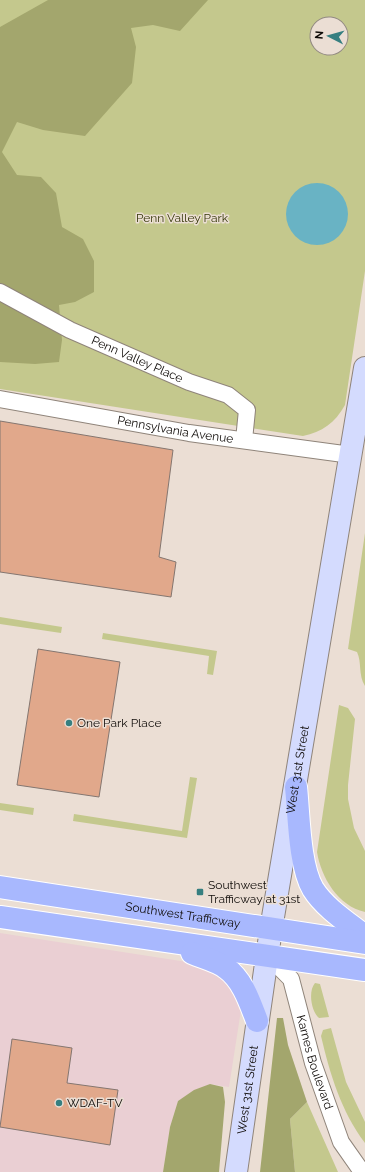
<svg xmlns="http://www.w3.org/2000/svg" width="365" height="1172" viewBox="0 0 365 1172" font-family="Raleway,sans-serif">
<rect width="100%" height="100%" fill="#ebded4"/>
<path fill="#eacfd3" d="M0,933L200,964L223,975L235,991L241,1010L229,1087L210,1084L178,1101L170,1127L163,1172H0Z"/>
<path fill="#c4c88d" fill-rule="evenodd" d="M0,0H365V271L345,405C335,423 322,432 303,436L0,389ZM317,24H341V48H317Z
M365,533V686C358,675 362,662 357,652L348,649Z
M0,617L62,627L61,633L0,624Z
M103,633L217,651L213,675L207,674L209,656L102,639Z
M339,705L348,708L355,719L348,785V799L354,828L365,851V912C338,906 321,877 317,852Z
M190,777L197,778L187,838L73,821L74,814L182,831Z
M0,803L34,808L33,815L0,810Z
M315,983L320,984L329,1017L319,1018C311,1011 308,991 315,983Z
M331,1028L346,1082L365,1122V1143C341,1111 330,1074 321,1036L323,1030Z
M307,1102L338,1172H295L290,1119Z"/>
<path fill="#a3a66d" d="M48,0H208L180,31L153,25L131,28L136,47L132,83L85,136L43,130L17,122L2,152L17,175L41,177L56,193L62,227L83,239L94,261V292L75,302L59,305L62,340L59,362L35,364L0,362V27Z
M277,1018H283L288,1045L307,1102L290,1119L295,1172H260Z
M210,1084L223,1087L225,1102L219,1172H163L170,1127L178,1101L194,1090Z"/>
<path fill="#69b3c4" d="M286 214a31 31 0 1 1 62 0a31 31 0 1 1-62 0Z"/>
<path fill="#e1a88b" stroke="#847670" d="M0,421L173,450L159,557L176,562L171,597L0,572Z
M38,649L120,662L99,797L17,785Z
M12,1039L72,1048L67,1083L118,1090L110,1145L0,1127Z"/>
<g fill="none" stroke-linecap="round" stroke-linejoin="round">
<defs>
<g id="street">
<path id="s1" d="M0,292L70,330L189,382L228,395L247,410L244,440"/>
<path id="s2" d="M0,399L189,433L351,455"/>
<path id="s3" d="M268,956L291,979L313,1063L341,1142L362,1172"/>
</g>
<g id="secondary">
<path id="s4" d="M236,1172L271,929L365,368"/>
</g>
<g id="primary">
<path d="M296,787C299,815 299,865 313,889C325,908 347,922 365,936"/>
<path id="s5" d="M0,887L365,943"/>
<path d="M0,917L365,970"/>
<path d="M192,953C203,958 217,961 226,968C243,980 250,1003 257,1021"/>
</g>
</defs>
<use href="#street" stroke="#8f847a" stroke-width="18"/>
<use href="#secondary" stroke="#8f847a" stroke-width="24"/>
<use href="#primary" stroke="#fff" stroke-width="24"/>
<use href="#street" stroke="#fff" stroke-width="16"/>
<use href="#secondary" stroke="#d4dbfe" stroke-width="22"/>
<use href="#primary" stroke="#a8b8fe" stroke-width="22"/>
</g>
<g fill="#367f80" stroke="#ebded4" stroke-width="1.5">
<circle cx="69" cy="723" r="4"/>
<rect x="196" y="888" width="8" height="8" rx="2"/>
<circle cx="59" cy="1103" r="4"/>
</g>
<g text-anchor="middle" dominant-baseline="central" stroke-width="3" stroke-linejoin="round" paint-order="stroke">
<g font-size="12" fill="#353708" stroke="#ebded4">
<text x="182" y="218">Penn Valley Park</text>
</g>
<g font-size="12" fill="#100c09" stroke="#ebded4">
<text stroke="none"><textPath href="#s1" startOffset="153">Penn Valley Place</textPath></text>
<text stroke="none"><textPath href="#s2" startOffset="178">Pennsylvania Avenue</textPath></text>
<text stroke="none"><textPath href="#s4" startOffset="407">West 31st Street</textPath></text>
<text stroke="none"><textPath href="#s5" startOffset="185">Southwest Trafficway</textPath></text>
<text stroke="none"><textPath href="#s3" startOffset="119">Karnes Boulevard</textPath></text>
<text stroke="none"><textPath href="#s4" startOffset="83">West 31st Street</textPath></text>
</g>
<g font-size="12" fill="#100c09" stroke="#ebded4" text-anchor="start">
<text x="77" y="723">One Park Place</text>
<text x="208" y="885">Southwest<tspan x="208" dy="14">Trafficway at 31st</tspan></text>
<text x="67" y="1103">WDAF-TV</text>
</g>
</g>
<g transform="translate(329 36) rotate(276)"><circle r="19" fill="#ebded4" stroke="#938a83"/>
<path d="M0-3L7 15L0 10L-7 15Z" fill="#367f80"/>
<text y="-6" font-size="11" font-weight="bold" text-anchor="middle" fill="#100c09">N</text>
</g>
</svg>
